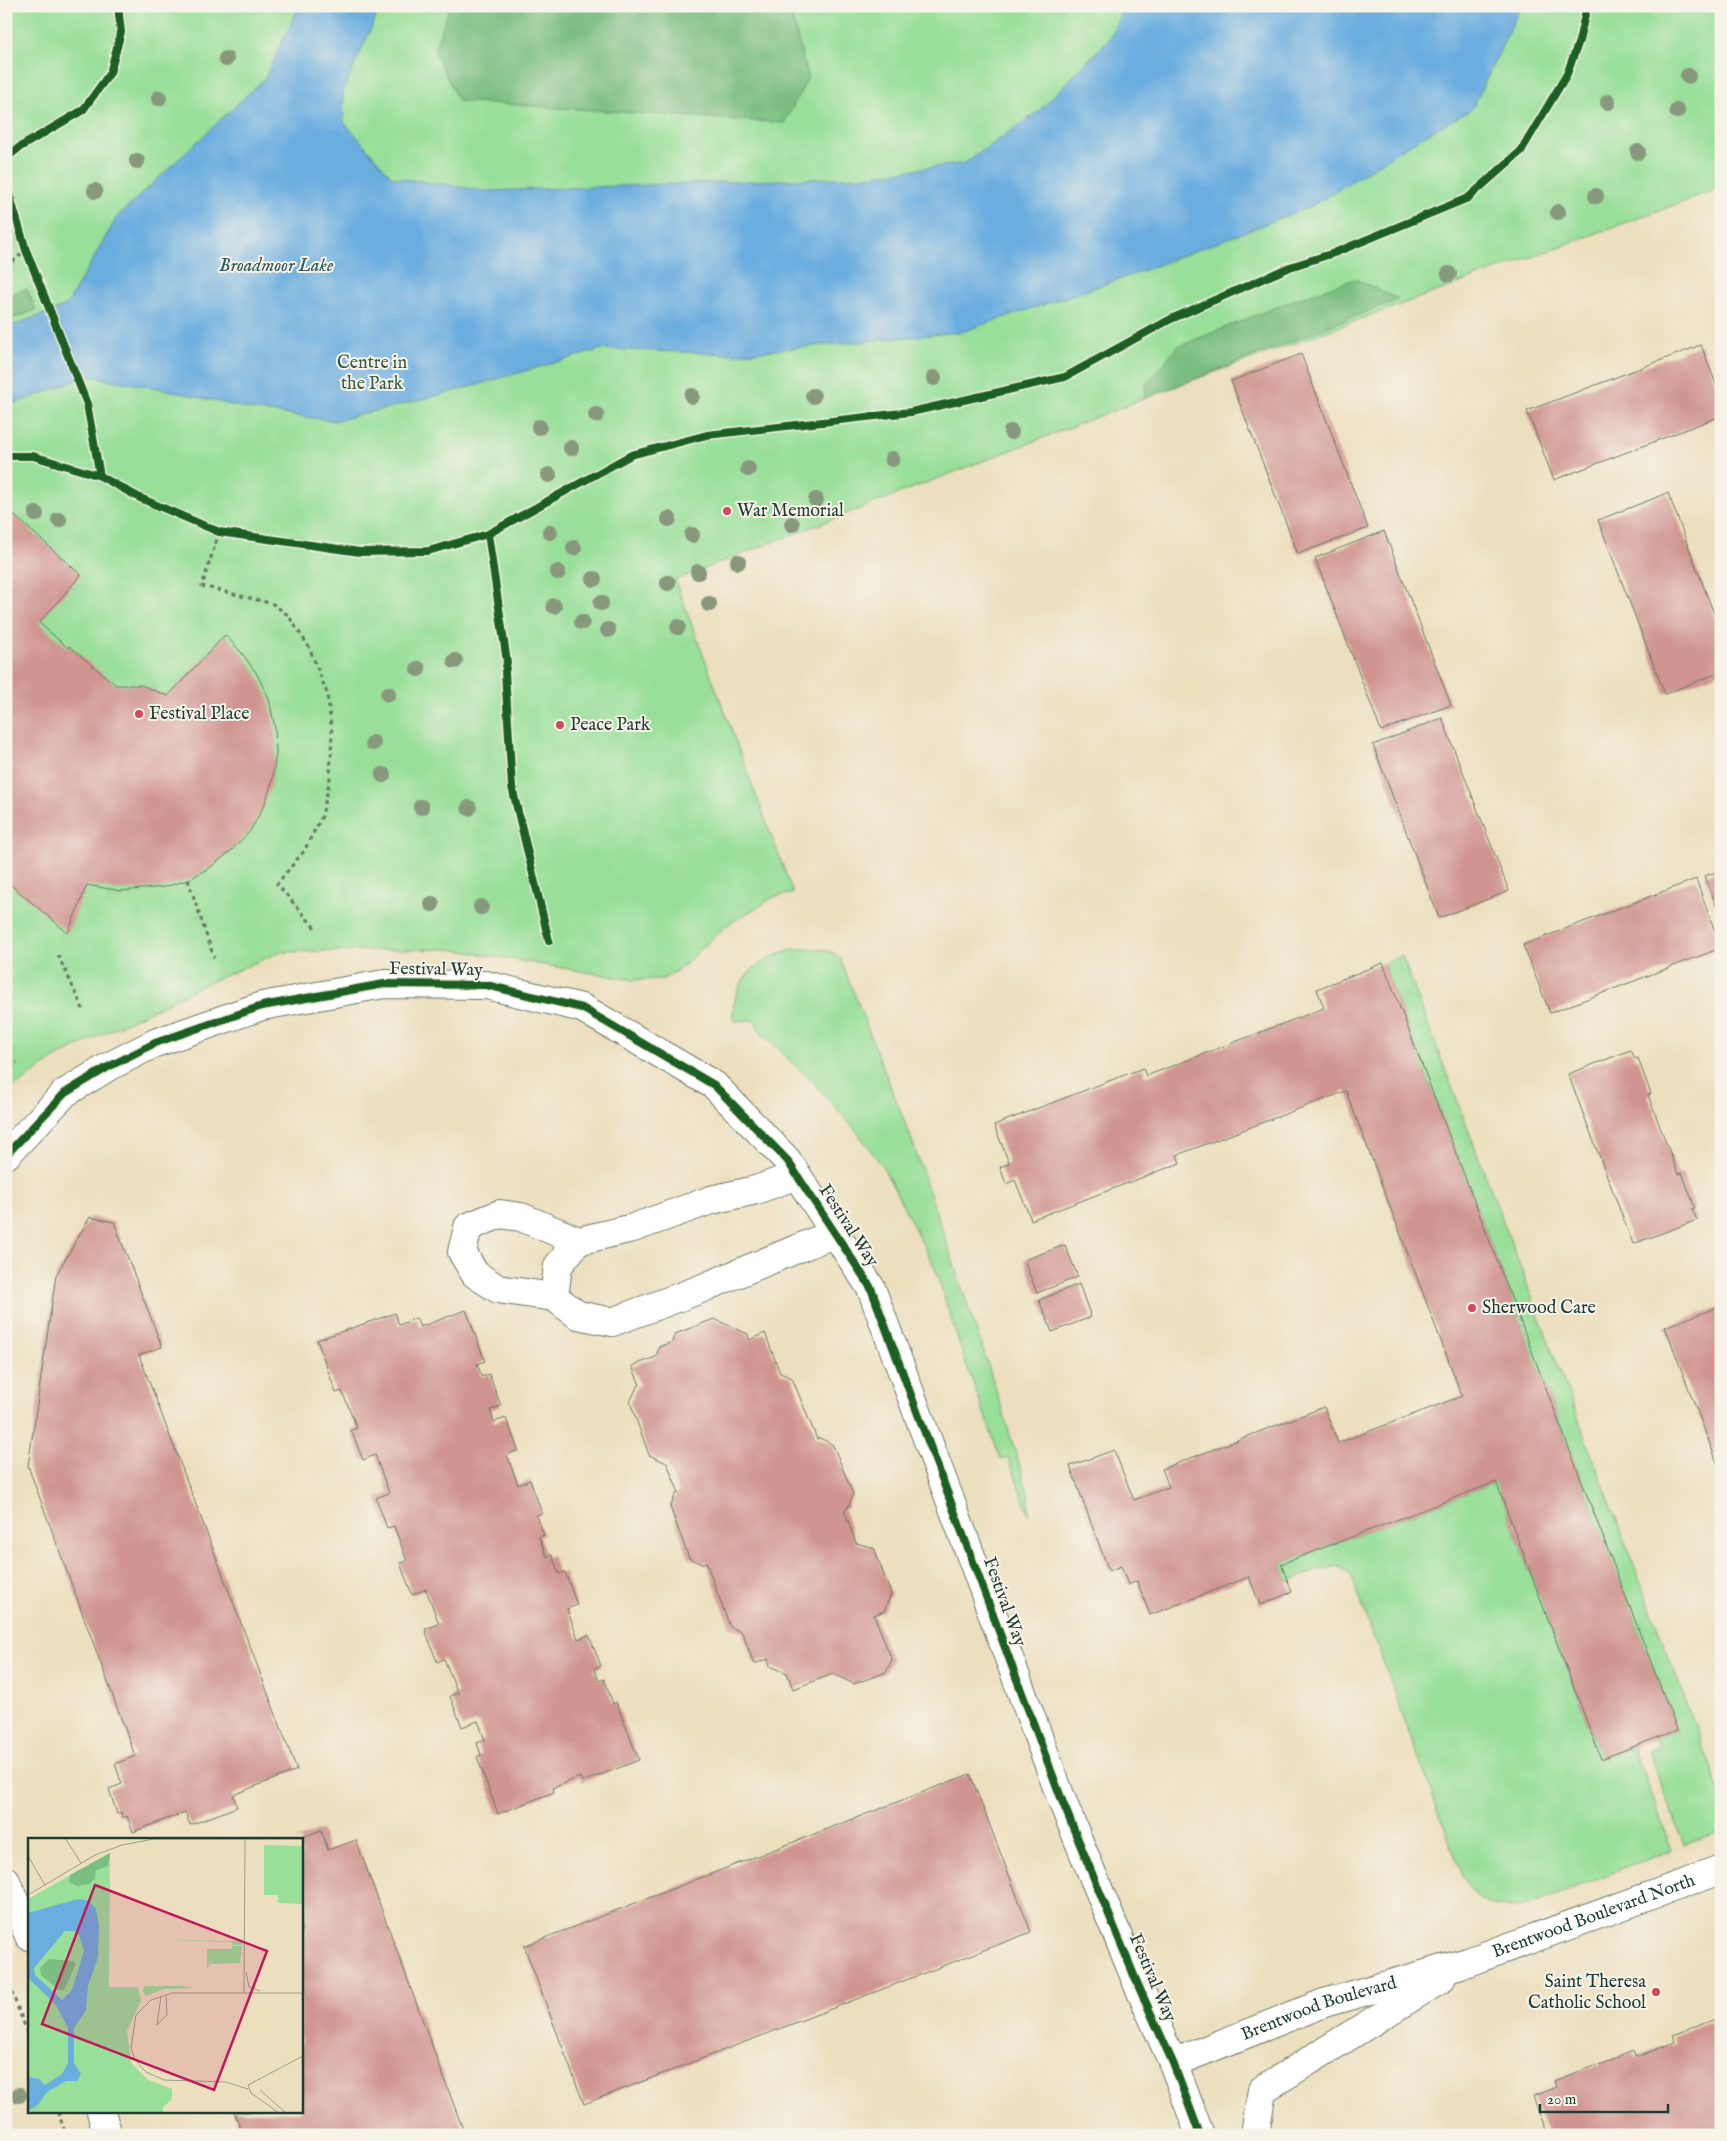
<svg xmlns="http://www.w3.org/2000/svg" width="1727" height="2141" viewBox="0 0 1727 2141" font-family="'IM FELL English',serif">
<rect width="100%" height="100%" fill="#f7f3e8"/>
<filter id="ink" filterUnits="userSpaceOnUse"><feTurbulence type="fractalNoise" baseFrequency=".02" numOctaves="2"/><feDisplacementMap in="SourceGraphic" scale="10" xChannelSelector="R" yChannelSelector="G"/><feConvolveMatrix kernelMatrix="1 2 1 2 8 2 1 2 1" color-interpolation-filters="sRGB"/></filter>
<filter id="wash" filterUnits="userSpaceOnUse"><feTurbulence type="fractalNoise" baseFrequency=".0096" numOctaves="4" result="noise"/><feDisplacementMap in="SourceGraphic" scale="20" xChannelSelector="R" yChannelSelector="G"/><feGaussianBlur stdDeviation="1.12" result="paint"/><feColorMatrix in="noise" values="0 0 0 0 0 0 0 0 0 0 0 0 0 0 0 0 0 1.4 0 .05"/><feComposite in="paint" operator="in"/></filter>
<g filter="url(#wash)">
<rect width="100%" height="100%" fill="#ecdfbe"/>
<path fill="#98df99" stroke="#5c8e66" d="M6,6H1721V188L1182,384L675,580L793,893L774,897L727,925L682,967L663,979L633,980L450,949L280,952L201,986L60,1055L6,1093Z
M793,949C808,949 829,946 840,958L911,1138L988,1365L1028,1492L1029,1515L1008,1457L1001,1460L965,1361L934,1266L883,1167L858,1133L814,1083L760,1032L755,1020L733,1021C732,978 756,961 793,949Z
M1402,956L1721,1794V1831L1684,1845L1648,1751L1659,1746L1656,1738L1677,1730L1383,963Z
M1496,1482L1601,1759L1633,1747L1672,1850L1528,1905C1495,1913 1478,1904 1462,1875L1351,1575L1341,1567L1332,1566L1288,1581L1281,1564Z"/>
<path fill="#7abe81" stroke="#4c7e5a" d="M450,6H789L808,78L784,123L458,101L434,50Z
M1355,279L1399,299L1144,399L1147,384L1177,347L1299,298Z
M27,289L36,310L6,321V296Z"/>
<path fill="#6aaddf" stroke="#44758a" d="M299,6H381L343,91L344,122L392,177L487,191L858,177L965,163L1038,112L1111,37L1123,6H1521L1472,109L1425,135L1312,206L1129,276L961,332L733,354L602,349L452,392L335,421L252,410L163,389L88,376L6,407V328L66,306L117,217L265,78Z"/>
<g id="blocks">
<path fill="#d09591" d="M1701,345L1721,397V416L1554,480L1527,411Z
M1301,354L1368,528L1298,554L1231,381Z
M1668,493L1721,632V672L1665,694L1598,520Z
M6,508L81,575L39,623L68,648L69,646L116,685H141L168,696L225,635L241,652L257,674L269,699L275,728L276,754L272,782L264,806L250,831L231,851L212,866L188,880L164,887L121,891L87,885L68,933L6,881Z
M1384,531L1451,705L1381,731L1315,558Z
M1442,718L1509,891L1439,918L1373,745Z
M1721,870V918L1705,876Z
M1696,879L1721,948L1550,1013L1523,945Z
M1383,963L1677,1730L1601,1759L1496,1482L1281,1564L1292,1592L1260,1605L1249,1577L1150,1615L1137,1581L1128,1585L1121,1566L1109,1571L1070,1466L1114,1450L1134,1500L1169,1487L1162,1469L1324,1407L1338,1443L1462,1396L1346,1091L1177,1155L1180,1163L1031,1220L1015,1180L1006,1184L1000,1167L1009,1163L994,1125L1143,1068L1146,1076L1324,1008L1317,989Z
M1631,1050L1635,1059L1638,1058L1651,1094L1648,1095L1678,1174L1682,1173L1695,1208L1692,1209L1697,1220L1633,1244L1568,1074Z
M90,1217L114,1222L162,1347L139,1355L297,1770L233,1795L237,1807L190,1825L185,1812L133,1832L127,1816L123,1818L121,1812L117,1814L109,1789L122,1784L115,1764L135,1756L28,1466L56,1275Z
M1065,1245L1078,1277L1037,1293L1024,1260Z
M1079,1284L1091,1317L1052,1332L1039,1300Z
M1721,1306V1473L1665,1327Z
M466,1310L485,1361L477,1364L482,1377L489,1374L501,1406L490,1410L494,1422L506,1418L518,1450L507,1455L518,1485L530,1480L542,1513L536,1516L544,1535L539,1537L547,1557L552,1555L559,1574L565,1572L577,1605L567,1609L578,1639L589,1635L601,1666L594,1669L599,1681L604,1679L613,1704L616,1702L639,1760L582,1782L580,1777L553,1788L554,1792L498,1814L477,1757L481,1755L477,1743L485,1740L478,1721L462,1727L450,1696L458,1693L444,1659L437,1662L425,1629L439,1624L426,1589L412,1595L400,1563L407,1561L394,1526L387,1528L376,1498L389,1493L375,1455L363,1460L351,1430L357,1428L342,1391L336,1393L317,1340L395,1313L399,1325L416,1318L420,1327Z
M714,1319L748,1334L749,1340L765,1333L780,1373L792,1378L817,1439L820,1438L833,1445L853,1494L847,1509L844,1510L856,1543L874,1548L891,1594L884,1611L874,1615L892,1660L886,1672L854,1684L833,1674L793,1689L787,1673L770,1666L768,1659L754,1664L742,1632L730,1627L706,1562L702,1564L689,1558L670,1507L676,1494L679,1493L667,1463L649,1455L630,1402L637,1387L640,1385L632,1366L656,1357L659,1347L672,1342L675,1334Z
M970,1774L1031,1932L584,2104L524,1946Z
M321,1830L328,1850L356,1840L465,2135H243L234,2112H301V1840H295Z
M1721,2017V2135H1548L1533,2096L1556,2087L1554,2081L1633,2051L1635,2057L1676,2042L1673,2036Z"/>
</g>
</g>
<g filter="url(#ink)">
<use href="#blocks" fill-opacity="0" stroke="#677664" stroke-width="1"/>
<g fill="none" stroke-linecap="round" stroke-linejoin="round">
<defs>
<g id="minor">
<path d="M6,1155L65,1093L108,1067L155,1043L262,1006L384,984L486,985L582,1008L714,1085L787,1160L871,1288L1063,1803L1138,1985L1173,2063L1200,2135"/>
<path d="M797,1175L756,1190L711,1200L633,1228L578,1241L521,1217L500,1214L468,1227L462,1252L475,1274L498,1289L554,1297L578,1315L612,1322L693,1292L835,1233"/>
<path d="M554,1297L558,1266L578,1241"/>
<path d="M6,1881L29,1936"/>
<path id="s1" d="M1173,2063L1324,2003L1468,1962L1721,1870"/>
<path d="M101,2112L108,2135"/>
<path d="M1255,2135L1262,2090L1441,1979"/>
</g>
</defs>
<use href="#minor" stroke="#677664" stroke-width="30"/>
<path stroke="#677664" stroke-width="3" stroke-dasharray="4 4" stroke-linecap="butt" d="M6,267L26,250
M219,532L202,586L273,604L288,615L309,647L327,693L332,732L330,778L322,816L304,851L277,884L315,928
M188,880L214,958
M58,955L83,1009
M6,1075L17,1062
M6,1977L29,2037
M58,2112L66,2135"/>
<use href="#minor" stroke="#fff" stroke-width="28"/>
<defs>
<path id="cycleway" d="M6,158L20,147L83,110L110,73L121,32L118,6
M6,184L26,250L87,404L100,476
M6,456H33L100,476L140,498L219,532L360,552L428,551L488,534L631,455L707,435L911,412L1065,377L1171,319L1290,267L1334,253L1468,198L1521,151L1567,74L1579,41L1587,6
M488,534L507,662L505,672L512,787L549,941
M6,1155L65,1093L108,1067L155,1043L262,1006L384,984L486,985L582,1008L714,1085L787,1160L871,1288L1063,1803L1138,1985L1173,2063L1200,2135"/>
</defs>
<use href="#cycleway" stroke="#f7f3e8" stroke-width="11"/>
<use href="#cycleway" stroke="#1b5e20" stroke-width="8"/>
</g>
<g fill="#88987d">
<circle cx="226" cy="59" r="8"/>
<circle cx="1688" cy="76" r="8"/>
<circle cx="159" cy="98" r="8"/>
<circle cx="1608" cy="102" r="8"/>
<circle cx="1677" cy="111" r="8"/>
<circle cx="1638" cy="152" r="8"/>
<circle cx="137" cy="161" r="8"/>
<circle cx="95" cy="191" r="8"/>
<circle cx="1596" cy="196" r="8"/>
<circle cx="1558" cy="212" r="8"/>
<circle cx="1449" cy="274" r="8"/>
<circle cx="934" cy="378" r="8"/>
<circle cx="692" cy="396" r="8"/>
<circle cx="813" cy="396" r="8"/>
<circle cx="596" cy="415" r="8"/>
<circle cx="539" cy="427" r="8"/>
<circle cx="1011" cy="432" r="8"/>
<circle cx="571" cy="448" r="8"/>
<circle cx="892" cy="459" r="8"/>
<circle cx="748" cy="469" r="8"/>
<circle cx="549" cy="475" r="8"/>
<circle cx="816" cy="500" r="8"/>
<circle cx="36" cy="514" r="8"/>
<circle cx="669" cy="519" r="8"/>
<circle cx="59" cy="520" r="8"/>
<circle cx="792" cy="524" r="8"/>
<circle cx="550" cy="532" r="8"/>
<circle cx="692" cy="535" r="8"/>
<circle cx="574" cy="548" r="8"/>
<circle cx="738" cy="562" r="8"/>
<circle cx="558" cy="572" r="8"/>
<circle cx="698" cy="572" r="8"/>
<circle cx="594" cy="579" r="8"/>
<circle cx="668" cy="583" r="8"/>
<circle cx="601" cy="603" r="8"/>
<circle cx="709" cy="604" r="8"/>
<circle cx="554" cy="606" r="8"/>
<circle cx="582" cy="622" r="8"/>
<circle cx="678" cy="627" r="8"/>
<circle cx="608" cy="630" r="8"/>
<circle cx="455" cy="661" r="8"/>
<circle cx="418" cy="669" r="8"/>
<circle cx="388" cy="694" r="8"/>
<circle cx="373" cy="743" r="8"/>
<circle cx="383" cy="775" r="8"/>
<circle cx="421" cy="807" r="8"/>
<circle cx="469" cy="808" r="8"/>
<circle cx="432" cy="904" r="8"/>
<circle cx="481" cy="907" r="8"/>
<circle cx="19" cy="2095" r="8"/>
</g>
</g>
<g fill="#d1495b" stroke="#f7f3e8" stroke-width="2">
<circle cx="727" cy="511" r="5"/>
<circle cx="139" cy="714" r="5"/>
<circle cx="560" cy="725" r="5"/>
<circle cx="1472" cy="1308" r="5"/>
<circle cx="1656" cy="1992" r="5"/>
</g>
<g text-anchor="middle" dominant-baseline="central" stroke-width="4" stroke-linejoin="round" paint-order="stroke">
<g font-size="18" fill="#375d48" stroke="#f7f3e8">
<text x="372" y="363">Centre in<tspan x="372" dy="21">the Park</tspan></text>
</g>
<g font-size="18" fill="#1f3d34" stroke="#f7f3e8" text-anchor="start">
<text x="737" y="511">War Memorial</text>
<text x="149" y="714">Festival Place</text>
<text x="570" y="725">Peace Park</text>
<text x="1482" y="1308">Sherwood Care</text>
<text x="1646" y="1982" text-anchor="end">Saint Theresa<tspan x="1646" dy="21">Catholic School</tspan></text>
</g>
<g font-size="18" fill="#1f3d34" stroke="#f7f3e8">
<text transform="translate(436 970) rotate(1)">Festival Way</text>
<text transform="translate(848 1226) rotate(57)">Festival Way</text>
<text transform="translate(1004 1602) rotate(70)">Festival Way</text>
<text stroke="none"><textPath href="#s1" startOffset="446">Brentwood Boulevard North</textPath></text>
<text transform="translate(1152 1978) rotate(67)">Festival Way</text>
<text stroke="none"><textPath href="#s1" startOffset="156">Brentwood Boulevard</textPath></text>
</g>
<g font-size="19" font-style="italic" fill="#32595f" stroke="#f7f3e8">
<text x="276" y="266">Broadmoor Lake</text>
</g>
</g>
<g transform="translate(28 1838)">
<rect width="275" height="275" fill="#ecdfbe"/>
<path d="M236,7L275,8V66L250,65V57H236ZM82,15L81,149H110L113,163L99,193L103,225L120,242L144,251V261L135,269V275H0V61ZM134,102L214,103V107H205L204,104ZM204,108H214L212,125L182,126L179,131V111H204ZM117,148H154L167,150L135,151L118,158L114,153Z" fill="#98df99"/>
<path d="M82,15L80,28L68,32L67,40L61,46L49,48L41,44L42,37ZM21,121L45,123L48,126L36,152H31L13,137L12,130Z" fill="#7abe81"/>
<path d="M50,61L61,63L68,71L71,87L70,119L60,148L58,172L46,190V225L53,236L49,243H38L19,254L10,267L0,273V239L11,241L17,247L34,236L40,225V190L28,167L0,140V75ZM37,93H46L51,97L56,113L44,152L34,162L7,137L6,130Z" fill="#6aaddf" fill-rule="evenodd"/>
<path fill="none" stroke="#9a9e87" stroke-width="1" d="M37,0L53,25M0,18L17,47M0,57L67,17L94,7L126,1H275M218,134L221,149L232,153M216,155L217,0M133,158L129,187L139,177L138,157M220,251L198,244L136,242L118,234L107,222L103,210L108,177L123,162L144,155H275M232,252L258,275M251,275L223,255L220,247L275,218"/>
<path fill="#c2185b" fill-opacity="0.15" stroke="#c2185b" stroke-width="2.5" d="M67,47L239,113L186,252L14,186Z"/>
<rect width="275" height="275" fill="none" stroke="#1f3d34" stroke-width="2.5"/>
</g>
<rect width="1727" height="2141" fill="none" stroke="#f7f3e8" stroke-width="25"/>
<path d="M1540 2104v8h128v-8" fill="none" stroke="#1f3d34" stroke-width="2.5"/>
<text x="1547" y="2104" font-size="15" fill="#1f3d34" stroke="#f7f3e8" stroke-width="4" paint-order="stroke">20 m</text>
</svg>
